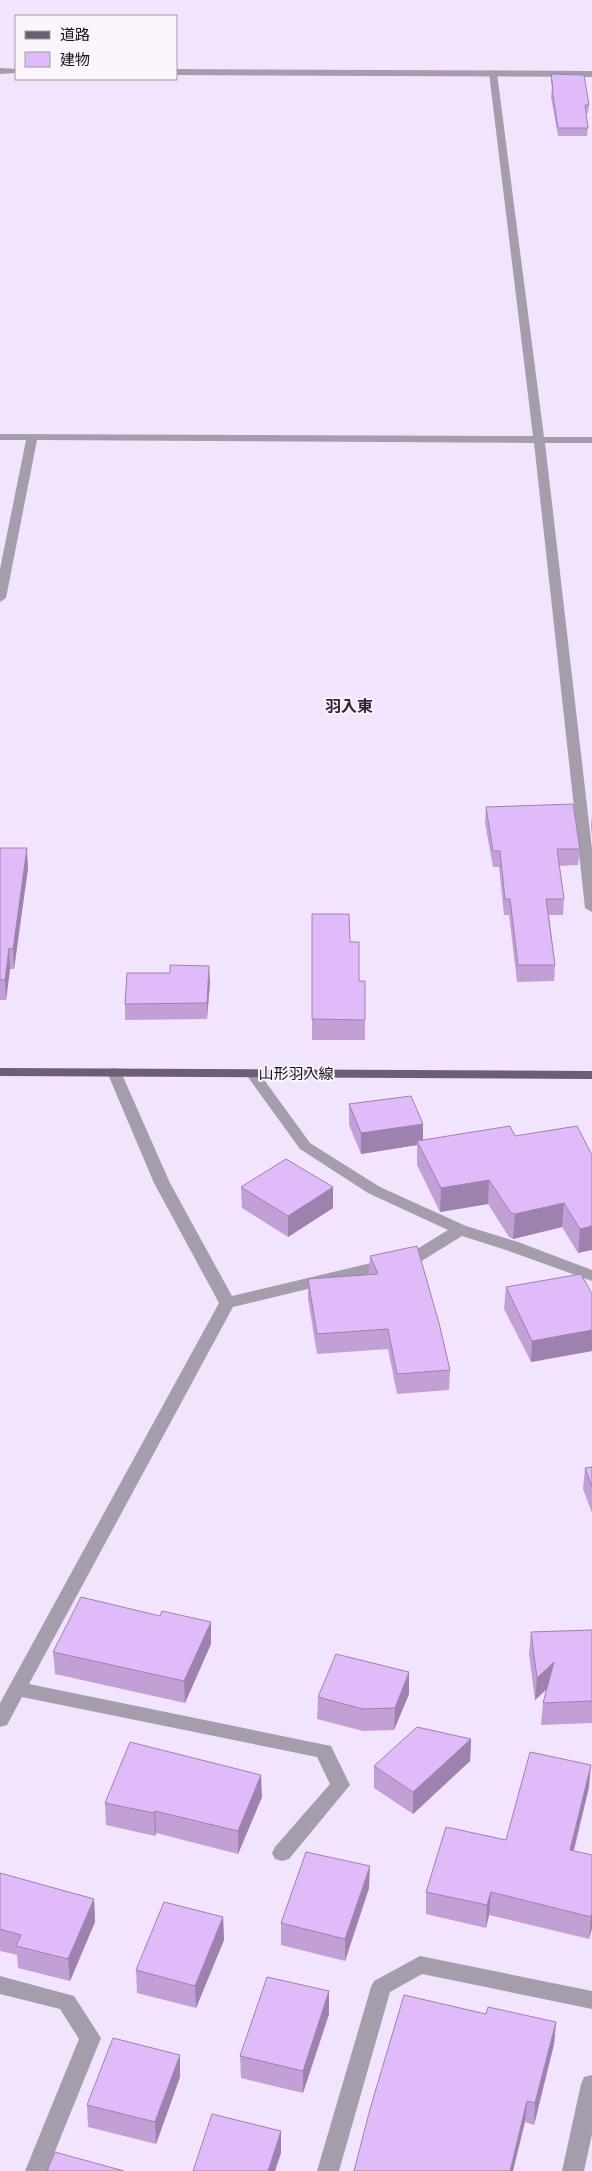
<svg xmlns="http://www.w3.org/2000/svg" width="592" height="2171" viewBox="0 0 592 2171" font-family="'Asap Condensed','Noto Sans JP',sans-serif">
<rect width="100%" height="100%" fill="#f3e4fd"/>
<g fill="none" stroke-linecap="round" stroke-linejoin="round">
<path fill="#a59dab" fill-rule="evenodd" d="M493,70L497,73L544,437H592V443H545L592,849V912L585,908L534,443L37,440L6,598L0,602V569L26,440H0V434L533,436L489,73Z
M114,1068L119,1069L121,1072L170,1183L232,1296L409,1254L448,1230L368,1193L300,1149L245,1073L247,1070H257L310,1143L380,1187L466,1226L518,1242L592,1270V1281L506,1250L462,1236L420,1262L233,1307L29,1684L331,1746L350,1785L289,1859L282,1861L275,1859L272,1853L275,1847L330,1784L317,1757L22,1697L7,1725L0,1727V1703L219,1303L154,1183L107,1072L109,1069Z
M420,1956L592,1991V2009L422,1974L390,1992L339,2171H317L371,1987L374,1981Z
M0,1976L74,1996L101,2038L47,2171H25L79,2039L60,2009L0,1994Z
M592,2075V2134L584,2171H562L581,2084L584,2077Z"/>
<path fill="#a59dab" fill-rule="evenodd" d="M0,68L16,69V73L0,74Z
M176,69L592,71V77L176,75Z"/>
<path fill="#6c5e75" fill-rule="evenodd" d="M0,1068L592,1071V1079L0,1076Z"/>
</g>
<path fill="#c2a0d6" d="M551,74L589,105L588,113H586L588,128L587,136H558L551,97L552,89L551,82Z
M486,807L580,849L578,865L559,866L564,899L563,915H549L555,965L554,981L517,982L509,915H504L499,867H493L485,823Z
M592,814V838L591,826Z
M0,848L28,868L14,969H10L6,1000H0Z
M312,914L350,942L359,981H365V1040H312Z
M210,982L207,1019L125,1020V1004Z
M349,1104L423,1140L515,1136L592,1155L578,1253L562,1227L513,1239L509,1237L488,1204L440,1212L417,1165V1145L361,1154L349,1125Z
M241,1187L333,1208L288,1237L242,1208Z
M370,1256L450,1370L449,1390L397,1394L388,1349L317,1354L308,1299V1279L369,1275Z
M506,1287L592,1294V1351L531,1362L504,1309Z
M592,1467V1513L583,1489L585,1468Z
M211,1622V1644L185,1703L55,1674L53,1652Z
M592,1630V1723L541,1725L543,1703L547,1689L535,1700L529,1654L531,1632Z
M409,1694L394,1730L363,1731L317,1719L318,1697Z
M471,1739L470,1761L413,1814L374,1788V1766Z
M589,1787L574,1851L592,1855V1928L589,1939L489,1915L486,1928L426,1914V1892Z
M262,1797L238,1854L156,1833L155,1836L106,1825L105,1803Z
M0,1873L94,1899L95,1922L70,1981L18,1968L17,1955L0,1951Z
M369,1888L345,1961L281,1945V1923Z
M223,1917L224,1940L196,2008L137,1993L136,1970Z
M329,1991V2014L303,2093L241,2078L240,2056Z
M486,2014L556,2022L554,2044L534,2125L525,2122Z
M180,2055V2077L156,2144L88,2127L87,2105Z"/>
<path fill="#9e82ae" d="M27,848L28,868L14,969L13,949Z
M9,948L10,969L6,1000L5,980Z
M209,966L210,982L207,1019V1003Z
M423,1124V1145L417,1141V1145L361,1154V1133Z
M489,1180L488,1204L440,1212L441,1188Z
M333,1187V1208L288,1237V1216Z
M564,1203L562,1227L513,1239L515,1214Z
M592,1226V1250L578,1253L580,1229Z
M592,1330V1351L531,1362L532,1341Z
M211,1622V1644L185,1703L184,1681Z
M554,1662L552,1684L535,1700L537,1678Z
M409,1672V1694L394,1730L395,1708Z
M471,1739L470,1761L413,1814V1792Z
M591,1765L589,1787L568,1872L570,1850Z
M261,1775L262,1797L238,1854V1831Z
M155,1811L156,1833L155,1836L154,1813Z
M370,1866L369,1888L345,1961V1939Z
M491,1892L489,1915L486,1928L487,1905Z
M94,1899L95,1922L70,1981L68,1959Z
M592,1913V1928L589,1939L591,1917Z
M223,1917L224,1940L196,2008L195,1986Z
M329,1991V2014L303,2093V2071Z
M556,2022L554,2044L534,2125L535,2103Z
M180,2055V2077L156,2144L155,2122Z
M527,2101L525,2122L513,2171H510Z
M281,2131V2153L275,2171H268Z"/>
<path fill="#e1baf9" stroke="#9e82ae" d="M551,74L584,75L589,105H585L588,128H558L552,89H553Z
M573,804L580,849H557L564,899H546L555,965H518L510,899H505L500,851H493L486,807Z
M0,848H27L13,949L9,948L5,980H0Z
M312,914H349L350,942H359V981H365V1020L312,1019Z
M170,965L209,966L207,1003L125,1004L127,973H170Z
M411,1096L423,1124L361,1133L349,1104Z
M510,1126L515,1136L577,1126L592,1155V1226L580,1229L564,1203L515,1214L511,1213L489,1180L441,1188L417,1141Z
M286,1159L333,1187L288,1216L241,1187Z
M417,1246L439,1323L450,1370L397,1374L388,1329L317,1334L308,1279L378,1274L370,1256Z
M581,1274L592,1294V1330L532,1341L506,1287Z
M592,1467V1487L585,1468Z
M81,1597L160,1616L162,1611L211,1622L184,1681L53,1652Z
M592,1630V1701L543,1703L554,1662L537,1678L531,1632Z
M336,1654L409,1672L395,1708L363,1709L318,1697Z
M417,1727L471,1739L413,1792L374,1766Z
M130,1742L261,1775L238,1831L155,1811L154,1813L105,1803Z
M530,1752L591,1765L570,1850L592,1855V1913L591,1917L491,1892L487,1905L426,1892L446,1827L506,1840Z
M306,1852L370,1866L345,1939L281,1923Z
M0,1873L94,1899L68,1959L16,1946L21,1935L0,1929Z
M164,1902L223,1917L195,1986L136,1970Z
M267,1977L329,1991L303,2071L240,2056Z
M404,1995L486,2014L488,2007L556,2022L535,2103L527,2101L510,2171H354L370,2109Z
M113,2038L180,2055L155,2122L87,2105Z
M212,2114L281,2131L268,2171H193Z
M55,2152L124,2171H47Z"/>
<g text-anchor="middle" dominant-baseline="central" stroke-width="4" stroke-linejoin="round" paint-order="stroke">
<g font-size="15" fill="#19121d" stroke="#faf6fc">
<text x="296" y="1073">山形羽入線</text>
</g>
<g font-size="16" font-weight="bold" fill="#34253d" stroke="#faf6fc">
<text x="349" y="706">羽入東</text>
</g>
</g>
<rect x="15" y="15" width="162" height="65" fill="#faf6fc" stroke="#a09ba3"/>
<rect x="25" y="31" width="25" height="8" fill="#6c5e75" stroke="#a09ba3"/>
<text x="60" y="40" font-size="15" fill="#19121d">道路</text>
<rect x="25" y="52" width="25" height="15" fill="#e1baf9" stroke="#a09ba3"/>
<text x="60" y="65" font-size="15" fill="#19121d">建物</text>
</svg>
